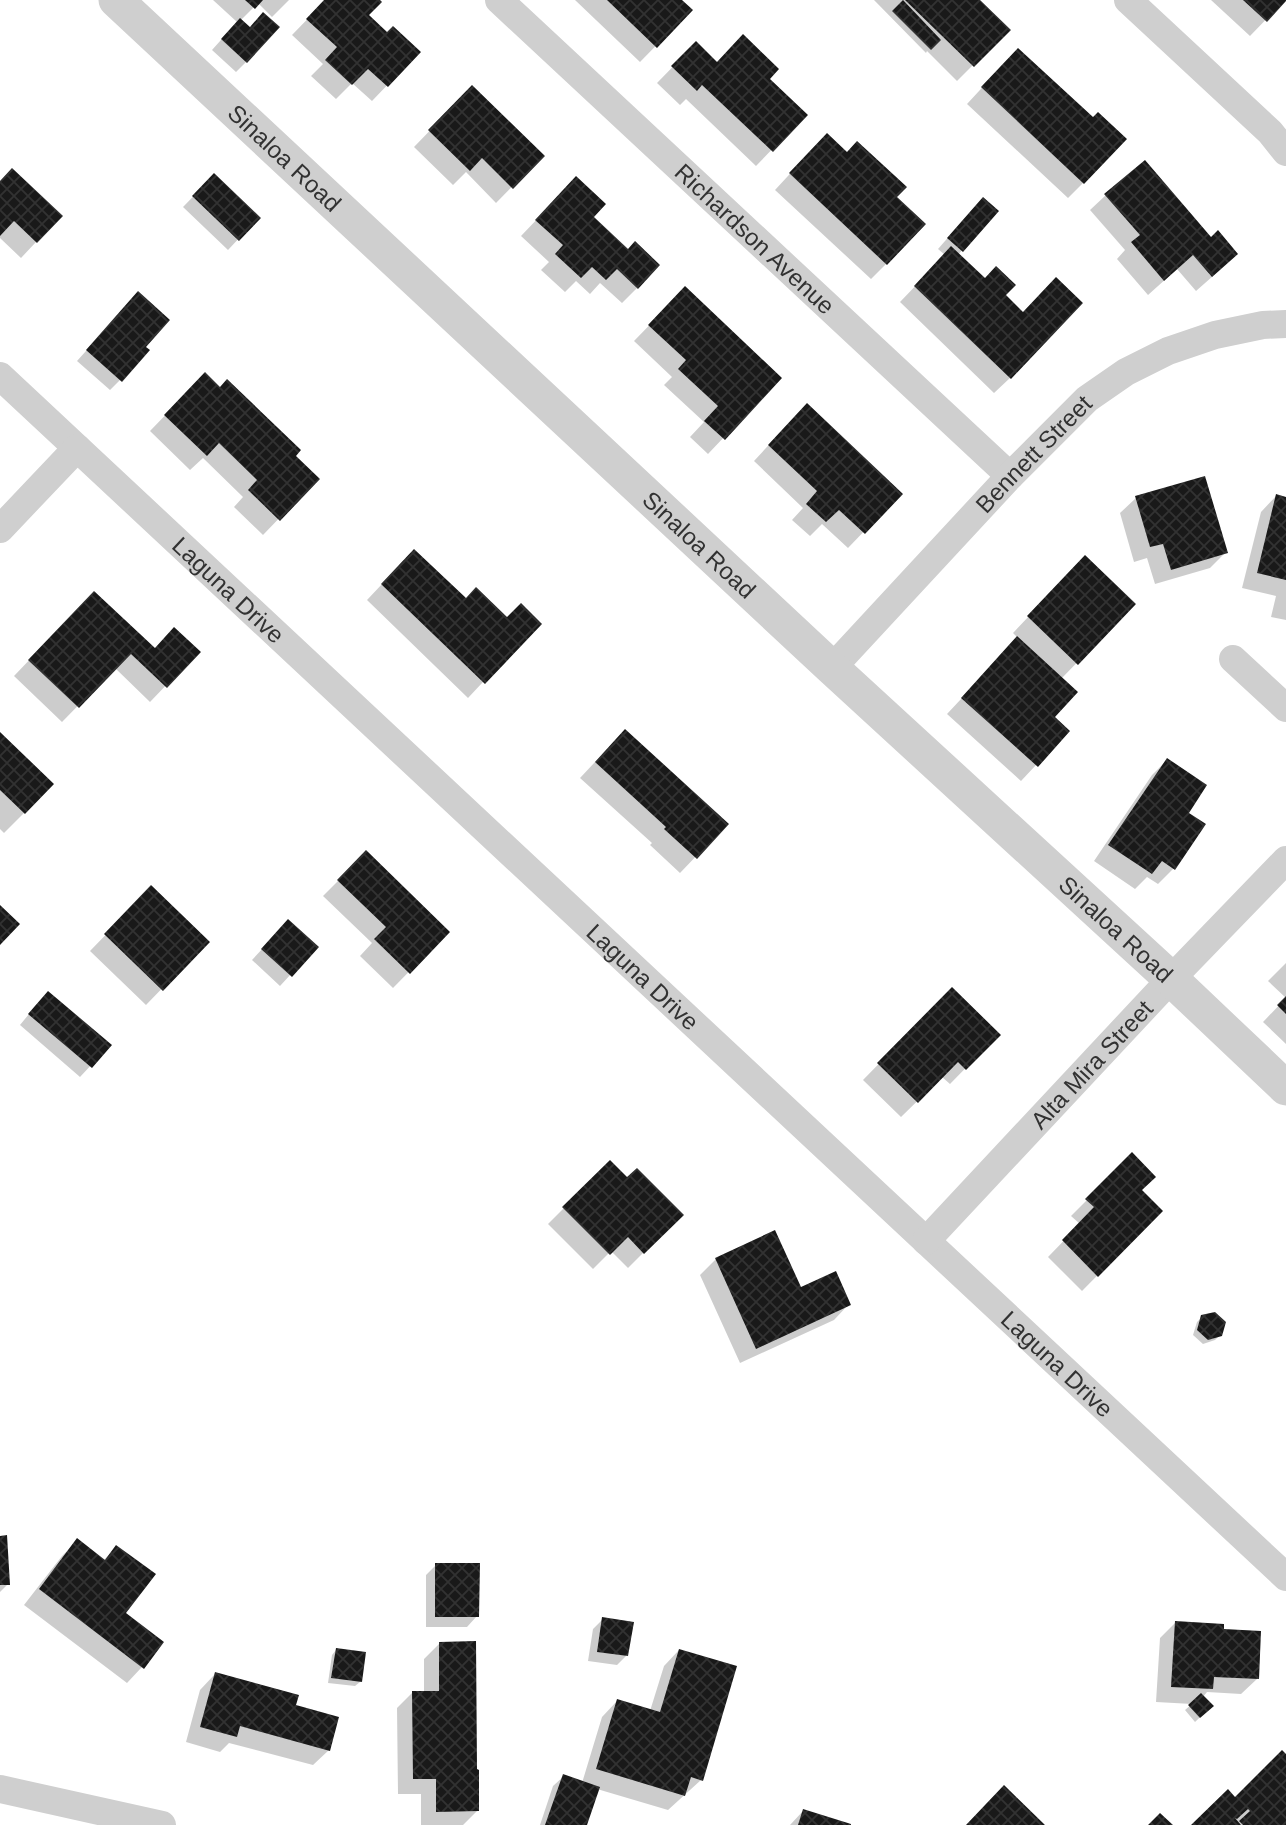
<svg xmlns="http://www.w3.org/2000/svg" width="1286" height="1825" viewBox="0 0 1286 1825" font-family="Arial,sans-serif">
<defs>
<pattern id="building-cross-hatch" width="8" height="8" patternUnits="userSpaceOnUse" patternTransform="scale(1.75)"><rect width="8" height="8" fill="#191919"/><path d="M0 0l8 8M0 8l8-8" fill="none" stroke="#323232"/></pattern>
</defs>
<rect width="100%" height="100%" fill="#fff"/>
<path fill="#0003" d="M213,0H289L272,17L258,3L240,21L246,62L236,72L212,50L237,22Z
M326,0H377L367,15L387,34L419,52L372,101L352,83L336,99L311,76L323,64L292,35Z
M575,0H679L690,11L640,62Z
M874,0H977L1008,30L957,81L927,51L926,53Z
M1211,0H1285L1250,36Z
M696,43L717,64L767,79L805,115L756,166L686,99L680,105L657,83Z
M1003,65L1083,183L1068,198L967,104Z
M472,87L542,156L496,203L466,172L453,185L414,147Z
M811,151L886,264L871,279L775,190Z
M214,175L258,218L228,250L183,207Z
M0,183L36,242L21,258L0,238Z
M561,194L591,217L637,288L622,303L600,283L590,294L576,281L565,292L541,270L549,262L521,236Z
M1106,195L1221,269L1196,291L1177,269L1148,295L1117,259L1125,250L1090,210Z
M973,209L996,211L958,255L1003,295L1010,378L994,393L900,302L945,255L938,249Z
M128,304L144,347L120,380L110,390L77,361Z
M670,304L780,378L708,454L690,437L704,422L664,385L672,377L634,341Z
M205,374L317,479L263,535L234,507L243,497L203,458L190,470L150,431Z
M791,421L900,494L848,548L822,524L810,536L792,520L803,508L754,461Z
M1276,496L1286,499V620L1271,617L1276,596L1242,588L1261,512Z
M1136,498L1226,552L1210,568L1155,584L1147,558L1134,562L1120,513Z
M399,566L507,619L483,682L468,698L367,600Z
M1070,573L1134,604L1061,679L1053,718L1068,731L1021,781L947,714L1018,638L1013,633Z
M79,608L154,650L198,652L150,702L115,668L62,722L14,676Z
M0,735L52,785L4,833L0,829Z
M610,746L727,824L680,873L650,845L652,843L580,778Z
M1167,760L1187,813L1174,868L1158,884L1147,877L1135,889L1094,861L1152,775Z
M366,853L448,932L393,988L360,956L372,943L323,896Z
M151,888L207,942L146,1005L90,951Z
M278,932L316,947L280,986L252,960Z
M1286,963V1044L1263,1022L1286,998L1268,981Z
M952,989L998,1035L950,1084L942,1077L901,1117L863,1080Z
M38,1003L109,1046L80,1077L20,1025Z
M1132,1155L1140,1190L1161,1211L1082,1291L1048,1257L1080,1224L1071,1216Z
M610,1162L627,1180L681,1215L628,1268L611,1251L593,1269L548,1224Z
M716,1259L849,1304L834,1320L740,1363L700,1275Z
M1202,1317L1220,1335L1215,1340L1203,1344L1193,1335L1197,1322Z
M0,1538L8,1584L0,1592Z
M77,1541L103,1561L116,1547L124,1614L142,1667L127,1683L24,1605L62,1556Z
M436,1565L477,1616L467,1627H426V1575Z
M603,1619L627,1655L617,1665L588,1661L593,1629Z
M1175,1623L1222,1631L1257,1679L1241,1694L1207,1692L1203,1697L1212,1706L1195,1722L1185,1710L1192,1704L1156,1702L1160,1638Z
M439,1644L478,1810L463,1825H421V1794H398L397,1708L413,1692H424V1659Z
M336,1650L360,1682L355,1686L328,1683L332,1655Z
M679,1650L701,1780L668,1810L597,1789L585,1825H540L553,1786L564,1776L582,1783L602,1717L617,1701L650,1711L664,1666Z
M215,1674L293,1707L329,1750L313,1765L229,1743L220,1752L186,1742L200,1690Z
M1286,1756V1825H1193L1235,1799Z
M803,1811L847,1825H790Z"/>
<path fill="url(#building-cross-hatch)" d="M245,0H263L255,9Z
M324,0H380L382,2L369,15L387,32L393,26L421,52L388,87L368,69L352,85L325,60L337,47L306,19Z
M607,0H682L693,10L657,48Z
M903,0L941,40L931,50L892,11Z
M905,0H980L1011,30L974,67Z
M1243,0H1286V1L1267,22Z
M263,12L280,27L247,63L221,39L240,18L250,27Z
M743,34L779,69L770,79L808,115L773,152L702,85L697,91L671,66L696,41L717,62Z
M1018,48L1093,117L1098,112L1127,139L1084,184L981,87Z
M472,85L545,156L513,189L482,158L470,171L428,130Z
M827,133L847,152L857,141L907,187L897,197L926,224L887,265L789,173Z
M1145,160L1211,237L1218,230L1238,254L1212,277L1193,255L1164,281L1131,242L1140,235L1104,194Z
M12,168L63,216L37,243L14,221L0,236V181Z
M214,173L261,218L239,241L192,196Z
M576,176L606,204L594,217L628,249L635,241L660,265L638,289L617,269L606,280L592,267L581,278L555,254L563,245L535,220Z
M983,197L999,211L963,252L947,238Z
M951,246L985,278L996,266L1016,285L1006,295L1023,312L1056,277L1083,303L1011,379L914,286Z
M685,286L782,378L725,440L704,421L718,406L678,369L686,360L648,325Z
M138,291L170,320L146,347L150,350L122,382L86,350Z
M205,372L220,387L227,379L301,450L296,456L320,479L280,521L248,490L257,480L219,443L207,456L164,415Z
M807,403L903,494L865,534L839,510L826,522L806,504L817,491L768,445Z
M1205,476L1228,553L1171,570L1163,544L1150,547L1135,496Z
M1276,494L1286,497V580L1257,573Z
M414,549L466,598L476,587L507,617L521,603L542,624L485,684L381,584Z
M1085,555L1136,604L1078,665L1027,616Z
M94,591L155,648L174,627L201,652L167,688L131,654L79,708L28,660Z
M1017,636L1078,692L1055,717L1070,731L1038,767L961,698Z
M625,729L729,824L697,859L664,829L666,827L595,762Z
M0,732L54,784L25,814L0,790Z
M1167,758L1207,785L1189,813L1206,824L1175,870L1162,861L1152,874L1108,845Z
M366,850L450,932L410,974L374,939L386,927L337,880Z
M151,885L210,942L163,991L104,934Z
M0,905L20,924L0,945Z
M288,919L319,947L292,977L261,949Z
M952,987L1001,1035L966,1070L958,1062L918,1103L877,1063Z
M48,991L112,1045L92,1068L28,1014Z
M1286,996V1014L1277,1005Z
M1132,1152L1156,1177L1142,1190L1163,1211L1098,1277L1062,1240L1094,1207L1085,1199Z
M610,1160L627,1177L637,1168L684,1215L644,1254L628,1237L610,1255L562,1207Z
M775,1230L801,1287L836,1271L851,1305L756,1349L715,1258Z
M1215,1312L1226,1322L1222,1336L1208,1340L1197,1330L1201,1315Z
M7,1535L10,1585H0V1536Z
M77,1538L105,1560L116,1545L156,1574L126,1613L164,1642L144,1669L39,1589Z
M435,1563H480L479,1617H435Z
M602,1617L634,1622L628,1656L597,1652Z
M1175,1621L1224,1624V1629L1261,1631L1259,1679L1214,1677L1213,1689L1171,1687Z
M476,1641L477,1769L479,1770V1811L436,1812V1779H413L412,1691H439V1642Z
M336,1648L366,1652L362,1682L331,1678Z
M679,1649L737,1666L703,1781L691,1777L685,1796L596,1769L617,1699L660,1712Z
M215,1672L299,1695L296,1705L339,1717L330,1751L240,1726L237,1737L200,1727Z
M1201,1693L1214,1706L1200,1718L1188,1705Z
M1282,1750L1286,1754V1825H1243L1239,1821L1250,1811L1248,1809L1237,1819L1235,1818L1241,1825H1191L1228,1789L1235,1797Z
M563,1774L600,1787L587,1825H545Z
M1004,1785L1045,1825H966Z
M803,1809L851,1824V1825H798Z
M1160,1813L1173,1825H1148Z"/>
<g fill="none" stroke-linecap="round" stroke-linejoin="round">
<g stroke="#cfcfcf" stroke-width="28">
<path id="s1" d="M499,0L1010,476"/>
<path d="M1128,0L1270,132L1286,152"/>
<path id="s2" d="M0,376L1286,1577"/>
<path d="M0,529L77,448"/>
<path d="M1233,659L1286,708"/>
<path id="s3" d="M832,668L1010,476L1087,399L1126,372L1168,351L1215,335L1263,325L1286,324"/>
<path id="s4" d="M926,1241L1171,979L1286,860"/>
<path d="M0,1789L162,1825"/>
</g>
<path stroke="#cfcfcf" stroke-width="35" id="s5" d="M116,0L832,668L1171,979L1286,1088"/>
</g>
<g text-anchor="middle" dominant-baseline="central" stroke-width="7" stroke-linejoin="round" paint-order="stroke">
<g font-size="24" fill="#323232" stroke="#fff">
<text stroke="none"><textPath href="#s5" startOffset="231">Sinaloa Road</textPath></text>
<text stroke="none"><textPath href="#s1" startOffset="350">Richardson Avenue</textPath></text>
<text stroke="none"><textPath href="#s3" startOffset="294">Bennett Street</textPath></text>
<text stroke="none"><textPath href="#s5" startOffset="798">Sinaloa Road</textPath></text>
<text stroke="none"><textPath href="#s2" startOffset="313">Laguna Drive</textPath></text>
<text stroke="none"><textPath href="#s5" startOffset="1365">Sinaloa Road</textPath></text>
<text stroke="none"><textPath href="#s2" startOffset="880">Laguna Drive</textPath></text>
<text stroke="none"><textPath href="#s4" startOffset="242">Alta Mira Street</textPath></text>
<text stroke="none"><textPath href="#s2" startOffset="1447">Laguna Drive</textPath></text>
</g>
</g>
</svg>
